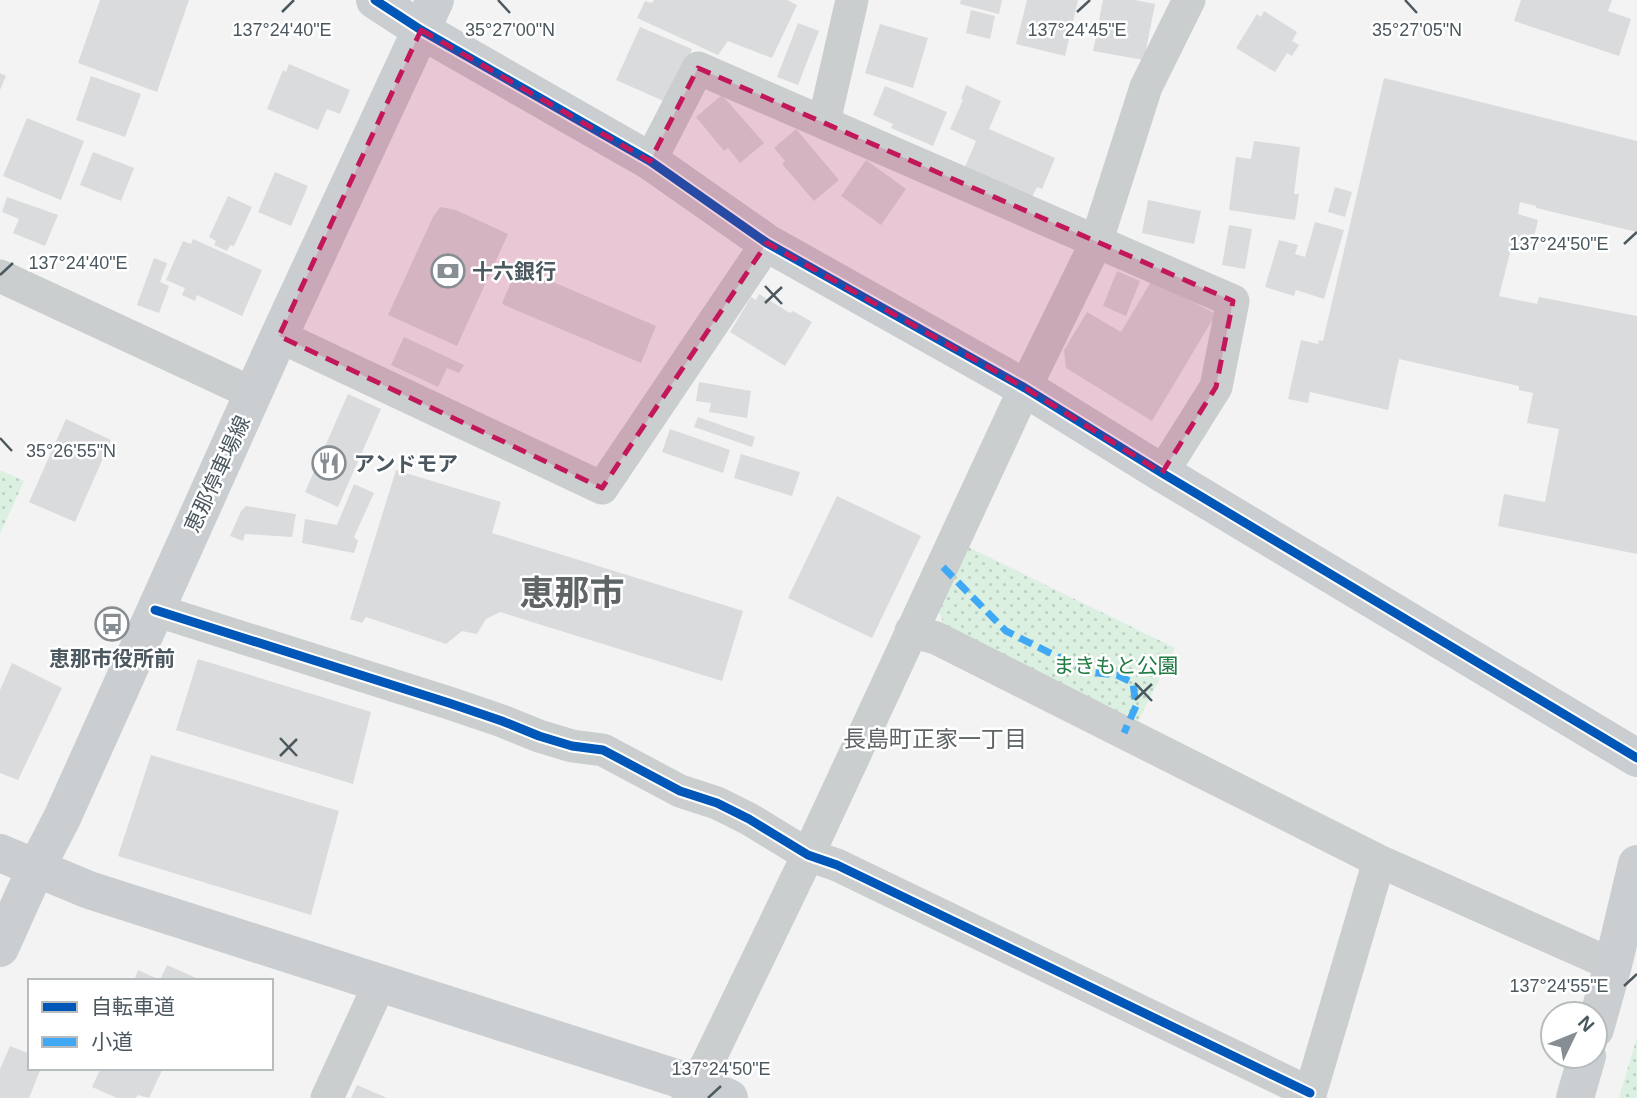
<svg xmlns="http://www.w3.org/2000/svg" width="1637" height="1098" viewBox="0 0 1637 1098" font-family="Helvetica,'Noto Sans JP',sans-serif">
<defs>
<pattern id="park-dots" width="8" height="8" patternUnits="userSpaceOnUse" patternTransform="scale(1.75)"><rect width="8" height="8" fill="#dbf0e0"/><path d="M2 2h.1M6 6h.1" fill="none" stroke="#bdd0c3" stroke-width="1.8" stroke-linecap="round"/></pattern>
</defs>
<rect width="100%" height="100%" fill="#f4f3f3"/>
<path fill="url(#park-dots)" d="M0,470L24,481L0,534Z
M964,545L1175,648L1138,721L944,625L937,607Z
M1637,1037V1098H1619Z"/>
<path fill="#dadbdc" d="M100,0H189L157,92L78,63Z
M654,0H787L797,5L772,58L728,41L718,55L637,18L645,1L652,3Z
M961,0H1002L999,14L960,4Z
M1027,0H1078L1065,56L1016,44Z
M1103,0H1135L1155,4L1144,60L1093,51Z
M1521,0H1612L1608,11L1631,19L1619,56L1514,21Z
M971,10L995,16L990,39L966,33Z
M1264,11L1297,32L1292,41L1299,45L1292,56L1287,53L1275,72L1236,48L1257,14L1261,17Z
M798,23L819,31L798,85L777,77Z
M880,24L928,38L913,88L865,73Z
M640,27L692,49L668,103L616,80Z
M289,64L350,90L340,114L327,109L318,130L267,109L283,70L286,72Z
M0,73L6,76L0,90Z
M91,76L141,94L125,137L76,120Z
M1384,78L1637,141V232L1536,208V206L1520,202L1518,214L1538,220L1531,249L1512,245L1499,296L1537,304L1539,297L1637,316V554L1498,526L1504,494L1545,502L1559,429L1527,423L1533,393L1519,390V386L1399,359L1388,410L1310,392L1308,403L1288,399L1301,340L1318,344L1319,340L1323,341Z
M966,85L1001,101L989,129L1055,158L1042,189L1037,187L1032,197L965,167L976,141L950,129L963,100L961,99Z
M885,86L947,112L933,146L891,128L893,124L873,115Z
M722,95L764,143L740,163L728,148L724,151L696,117Z
M27,118L84,141L61,200L3,176Z
M796,129L839,180L814,201L782,164L785,161L774,148Z
M1254,141L1300,147L1294,194H1299L1295,220L1229,210L1236,157L1251,159Z
M93,152L134,168L121,201L80,185Z
M866,160L906,189L881,225L841,196Z
M275,172L308,186L291,226L258,212Z
M1335,187L1352,192L1345,217L1328,212Z
M228,196L252,207L234,246L230,245L227,251L214,245L216,241L209,237Z
M7,197L58,215L45,246L13,233L19,219L2,212Z
M1148,200L1201,211L1194,244L1142,233Z
M440,207L456,210L508,234L457,346L388,315L433,217Z
M1315,222L1344,230L1324,299L1296,290L1294,296L1265,287L1279,240L1298,245L1295,254L1305,257Z
M1229,225L1252,229L1245,269L1222,265Z
M193,239L262,270L242,316L197,295L195,301L182,295L185,288L166,280L183,241L191,244Z
M154,258L167,263L160,282L169,286L159,313L137,305Z
M518,267L656,326L641,363L504,305L502,303Z
M1117,271L1140,281L1126,316L1103,306Z
M1152,280L1216,314L1152,421L1066,368L1064,350L1087,312L1121,332Z
M759,294L790,313L793,311L812,322L785,366L730,332L751,297L756,300Z
M404,337L464,365L459,373L447,368L438,387L391,365Z
M699,382L751,391L747,418L709,412L711,403L696,401Z
M348,394L381,409L338,507L305,492Z
M698,417L755,437L752,447L694,427Z
M66,419L111,440L75,522L29,502Z
M670,429L730,450L723,473L662,452Z
M741,454L800,472L792,496L734,478Z
M396,470L501,502L492,533L743,611L722,681L500,612L486,619L477,634L462,631L446,644L366,617L362,623L350,619Z
M354,484L374,493L354,537L358,541L354,553L302,543L305,519L337,525Z
M837,496L921,536L872,638L788,598Z
M246,506L296,514L292,537L245,534L243,541L230,536L241,511Z
M198,659L371,712L353,784L176,730Z
M12,663L62,688L18,780L0,773V690Z
M151,755L339,811L311,915L118,856Z
M167,965L203,981H134L138,970L160,980Z
M10,1046L30,1054V1068H41L29,1098H0V1069Z
M101,1068H163L149,1098L138,1095L136,1098H117L92,1087Z
M357,1085L387,1098H351Z"/>
<g fill="none" stroke-linecap="round" stroke-linejoin="round">
<path stroke="#cbcece" stroke-width="33" d="M824,122L852,0
M650,161L698,68L1233,301L1216,387L1162,473
M0,276L254,394
M279,336L602,488L767,243
M155,610L449,703L502,721L539,736L572,746L603,750L680,791L717,803L749,819L808,855L837,865L1310,1093
M911,631L936,638L1379,861L1613,965
M327,1098L380,983
M688,1098L708,1062L808,855L1025,388L1096,243L1146,87L1189,0
M1309,1098L1379,861"/>
<path stroke="#cbced0" stroke-width="38" d="M375,0L421,30L650,161L767,243L1025,388L1162,473L1637,758
M0,853L89,890L695,1084L729,1098
M0,948L36,868L62,818L279,336L435,0
M1595,1029L1613,965L1637,864
M1575,1098L1587,1056"/>
<path stroke="#3fa9f5" stroke-width="7" stroke-dasharray="14 7" stroke-linecap="butt" d="M943,567L1006,631L1088,672L1117,675L1133,683L1136,706L1124,733"/>
<defs>
<path id="cycleway" d="M375,0L421,30L650,161L767,243L1025,388L1162,473L1637,758
M155,610L449,703L502,721L539,736L572,746L603,750L680,791L717,803L749,819L808,855L837,865L1310,1093"/>
</defs>
<use href="#cycleway" stroke="#fff" stroke-width="13"/>
<use href="#cycleway" stroke="#0057b8" stroke-width="9"/>
</g>
<path fill="#c2185b" fill-opacity="0.2" stroke="#c2185b" stroke-width="5" stroke-dasharray="14 9" stroke-linejoin="round" d="M421,30L650,161L698,68L1233,301L1216,387L1162,473L1025,388L767,243L602,488L279,336Z"/>
<path fill="none" stroke="#4b585f" stroke-width="2.5" d="M498,0L510,13M1405,0L1417,13M282,12L294,0M1077,12L1090,0M1624,244L1637,232M0,275L13,263M765,286L782,304M765,303L782,287M0,438L12,451M1135,683L1152,701M1135,700L1152,684M280,738L297,756M280,756L297,739M1624,986L1637,974M708,1098L721,1086"/>
<defs>
<symbol id="bank-ring" viewBox="-11 -11 22 22"><circle r="9.5" fill="#fff" stroke="#868e93" stroke-width="1.5"/><path d="M-6-4H6V4H-6ZM0-2.3a2.3 2.3 0 1 0 0 4.6a2.3 2.3 0 1 0 0-4.6Z" fill="#868e93"/></symbol>
<symbol id="restaurant-ring" viewBox="-11 -11 22 22"><circle r="9.5" fill="#fff" stroke="#868e93" stroke-width="1.5"/><path d="M-5-6h1v4h1v-4h1v4h1v-4h1v5L-1.5 .5V6h-2V.5L-5-1ZM5-6V6H3V1.5H1.5Q1.5-4 5-6Z" fill="#868e93"/></symbol>
<symbol id="bus-ring" viewBox="-11 -11 22 22"><circle r="9.5" fill="#fff" stroke="#868e93" stroke-width="1.5"/><path d="M-5-6H5V4H4V6H2V4H-2V6H-4V4H-5ZM-3.5-4V0h7V-4ZM-3.5 1.2v1.5H-2V1.2ZM2 1.2v1.5H3.5V1.2Z" fill="#868e93"/></symbol>
</defs>
<g fill-rule="evenodd">
<use href="#bank-ring" x="429" y="252" width="38" height="38"/>
<use href="#restaurant-ring" x="310" y="444" width="38" height="38"/>
<use href="#bus-ring" x="93" y="605" width="38" height="38"/>
</g>
<g text-anchor="middle" dominant-baseline="central" stroke-width="5" stroke-linejoin="round" paint-order="stroke">
<g font-size="21" font-weight="bold" fill="#4b585f" stroke="#fff" text-anchor="start">
<text x="472" y="271">十六銀行</text>
<text x="354" y="463">アンドモア</text>
<text x="112" y="658" text-anchor="middle">恵那市役所前</text>
</g>
<g font-size="21" fill="#4b585f" stroke="#fff">
<text transform="translate(217 474) rotate(-65)">恵那停車場線</text>
</g>
<g font-size="21" fill="#207c42" stroke="#fff">
<text x="1116" y="665">まきもと公園</text>
</g>
<g font-size="23" fill="#5f6467" stroke="#fff">
<text x="935" y="739">長島町正家一丁目</text>
</g>
<g font-size="35" font-weight="bold" fill="#5f6467" stroke="#fff">
<text x="572" y="592">恵那市</text>
</g>
</g>
<g font-size="18" text-anchor="middle" fill="#4b585f" stroke="#fff" stroke-width="5" stroke-linejoin="round" paint-order="stroke">
<text x="1077" y="36">137°24'45"E</text>
<text x="282" y="36">137°24'40"E</text>
<text x="1417" y="36">35°27'05"N</text>
<text x="510" y="36">35°27'00"N</text>
<text x="1559" y="250">137°24'50"E</text>
<text x="78" y="269">137°24'40"E</text>
<text x="71" y="457">35°26'55"N</text>
<text x="1559" y="992">137°24'55"E</text>
<text x="721" y="1075">137°24'50"E</text>
</g>
<rect x="28" y="979" width="245" height="91" fill="#ffffff" stroke="#b7bcbf" stroke-width="2"/>
<rect x="42" y="1002" width="35" height="10" fill="#0057b8" stroke="#b7bcbf" stroke-width="2"/>
<text x="91" y="1014" font-size="21" fill="#4b585f">自転車道</text>
<rect x="42" y="1037" width="35" height="10" fill="#3fa9f5" stroke="#b7bcbf" stroke-width="2"/>
<text x="91" y="1049" font-size="21" fill="#4b585f">小道</text>
<g transform="translate(1574 1035) rotate(47)"><circle r="33" fill="#ffffff" stroke="#b7bcbf" stroke-width="2"/>
<path d="M0-5L12 26L0 18L-12 26Z" fill="#868e93"/>
<text y="-10" font-size="19" font-weight="bold" text-anchor="middle" fill="#4b585f">N</text>
</g>
</svg>
